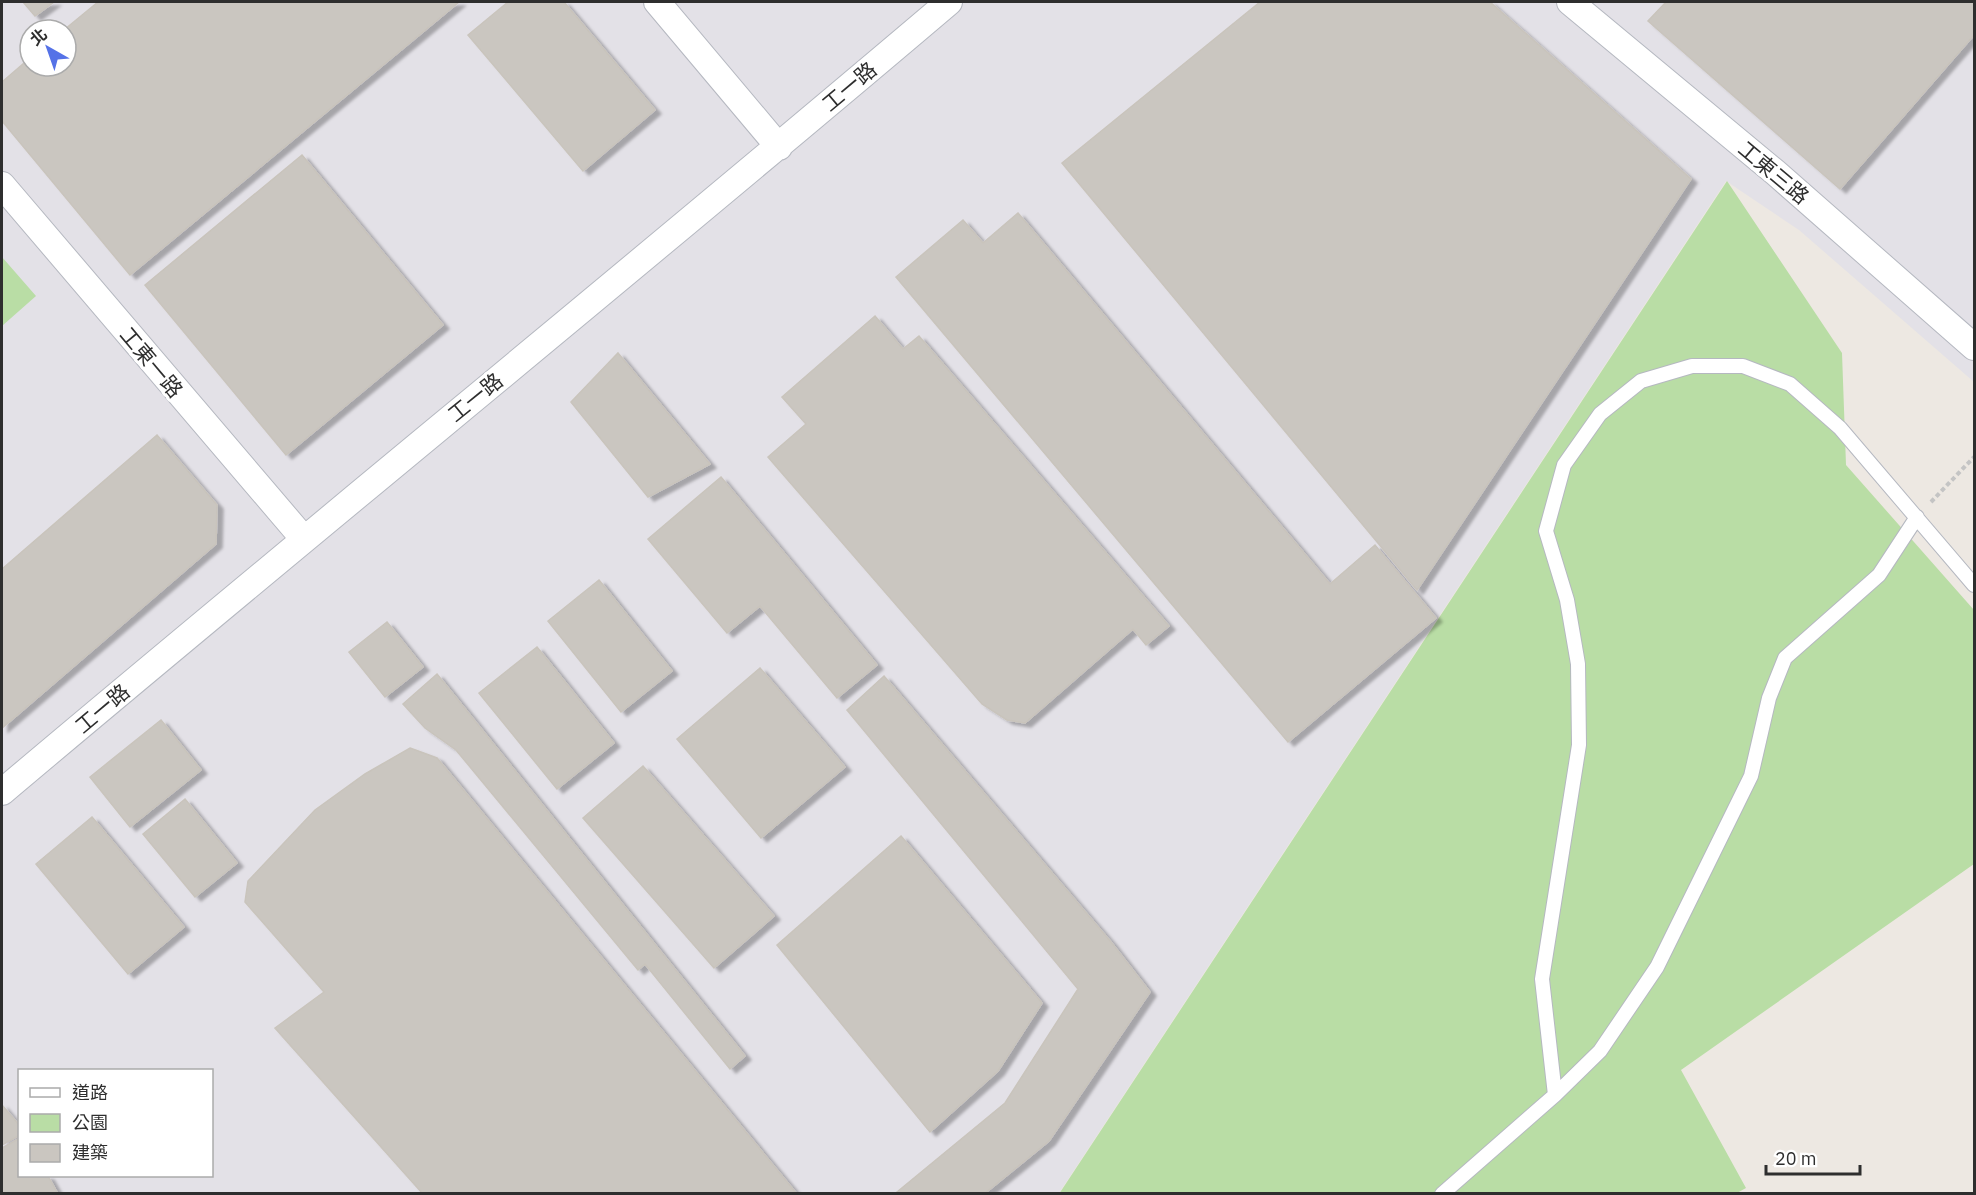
<svg xmlns="http://www.w3.org/2000/svg" width="1976" height="1195" viewBox="0 0 1976 1195" font-family="'IBM Plex Sans','Noto Sans TC',sans-serif">
<defs>
<filter id="shadow"><feDropShadow dx="6" dy="4" stdDeviation="1.5" flood-color="#0004"/></filter>
</defs>
<rect width="100%" height="100%" fill="#ede8e2"/>
<path fill="#e3e1e7" fill-rule="evenodd" d="M2,2H1974V382L1799,230L1726,181L1059,1193L2,1194ZM30,30H66V66H30ZM20,1070H212V1176H20Z"/>
<path fill="#b9dda5" d="M1727,181L1842,353L1846,465L1974,610V864L1681,1070L1746,1188L1737,1193L1059,1194Z
M2,257L36,296L2,326Z"/>
<path fill="#cac6c0" stroke="#c9c4bc" stroke-width="1.5" filter="url(#shadow)" d="M23,2H54L35,16Z
M98,2H459L130,275L2,121V82L30,58V66H66V30H64Z
M508,2H564L655,110L583,171L468,35Z
M1260,2H1490L1691,179L1417,590L1062,163Z
M1666,2H1974V35L1840,189L1648,21Z
M302,155L443,325L286,455L145,285Z
M1018,213L1330,584L1375,545L1436,618L1288,742L896,277L963,220L983,243Z
M875,316L903,349L919,336L1169,626L1146,645L1133,629L1025,723L1007,720L982,704L768,457L806,424L782,397Z
M618,353L710,464L648,497L571,402Z
M157,435L217,505L216,544L2,728V569Z
M721,477L877,665L837,698L760,606L727,633L648,539Z
M599,580L672,671L621,712L548,621Z
M387,622L423,667L385,697L349,652Z
M537,647L614,743L557,789L479,693Z
M760,668L845,767L761,838L677,739Z
M437,674L745,1056L730,1069L645,964L638,970L456,750L425,728L403,704Z
M884,676L1111,942L1150,992L1049,1141L984,1194L897,1192L1005,1103L1078,989L847,710Z
M161,720L201,770L130,827L90,777Z
M410,748L437,758L797,1194H423L275,1028L324,992L245,902L248,881L315,810L365,774Z
M643,766L774,916L714,968L583,818Z
M185,799L237,863L195,897L143,834Z
M92,817L184,927L128,974L36,864Z
M901,836L1042,1003L998,1071L930,1132L777,945Z
M2,1105L20,1126V1135L2,1145Z
M20,1138V1176H48L58,1194H2V1148Z"/>
<g fill="none" stroke-linecap="round" stroke-linejoin="round">
<defs>
<path id="lane" d="M1555,1095L1600,1051L1657,967L1751,776L1769,698L1785,658L1879,575L1917,517
M1442,1194L1555,1095L1542,979L1579,745L1578,664L1567,600L1546,531L1564,465L1600,414L1641,381L1692,366H1743L1790,384L1840,428L1974,585"/>
<path id="street" d="M657,2L779,147
M1570,2L1776,173L1974,347
M2,185L303,538
M2,792C316,527 636,268 949,2"/>
</defs>
<use href="#lane" stroke="#b5b8c0" stroke-width="16"/>
<use href="#street" stroke="#b5b8c0" stroke-width="28"/>
<path stroke="#c4c4c4" stroke-width="4" stroke-dasharray="4.5 3" stroke-linecap="butt" d="M1931,502L1974,457"/>
<use href="#lane" stroke="#fff" stroke-width="14"/>
<use href="#street" stroke="#fff" stroke-width="26"/>
</g>
<g text-anchor="middle" dominant-baseline="central" stroke-width="6" stroke-linejoin="round" paint-order="stroke">
<g font-size="21" fill="#2e2e2e" stroke="#fff">
<text transform="translate(849 86) rotate(-40)">工一路</text>
<text transform="translate(1774 172) rotate(40)">工東三路</text>
<text transform="translate(152 362) rotate(50)">工東一路</text>
<text transform="translate(475 397) rotate(-39)">工一路</text>
<text transform="translate(102 708) rotate(-40)">工一路</text>
</g>
</g>
<rect width="1976" height="1195" fill="none" stroke="#2e2e2e" stroke-width="6"/>
<rect x="18" y="1069" width="195" height="108" fill="#ffffff" stroke="#ababab" stroke-width="1.5"/>
<rect x="30" y="1088" width="30" height="9" fill="#ffffff" stroke="#ababab" stroke-width="1.5"/>
<text x="72" y="1099" font-size="18" fill="#2e2e2e">道路</text>
<rect x="30" y="1114" width="30" height="18" fill="#b9dda5" stroke="#ababab" stroke-width="1.5"/>
<text x="72" y="1129" font-size="18" fill="#2e2e2e">公園</text>
<rect x="30" y="1144" width="30" height="18" fill="#cac6c0" stroke="#ababab" stroke-width="1.5"/>
<text x="72" y="1159" font-size="18" fill="#2e2e2e">建築</text>
<g transform="translate(48 48) rotate(320)"><circle r="28" fill="#ffffff" stroke="#ababab" stroke-width="1.5"/>
<path d="M0-4.5L10 22L0 15L-10 22Z" fill="#5572e7"/>
<text y="-9" font-size="16" font-weight="bold" text-anchor="middle" fill="#2e2e2e">北</text>
</g>
<path d="M1766 1165v9h94v-9" fill="none" stroke="#2e2e2e" stroke-width="3"/>
<text x="1775" y="1165" font-size="18" fill="#2e2e2e" stroke="#ffffff" stroke-width="4.5" paint-order="stroke">20 m</text>
</svg>
